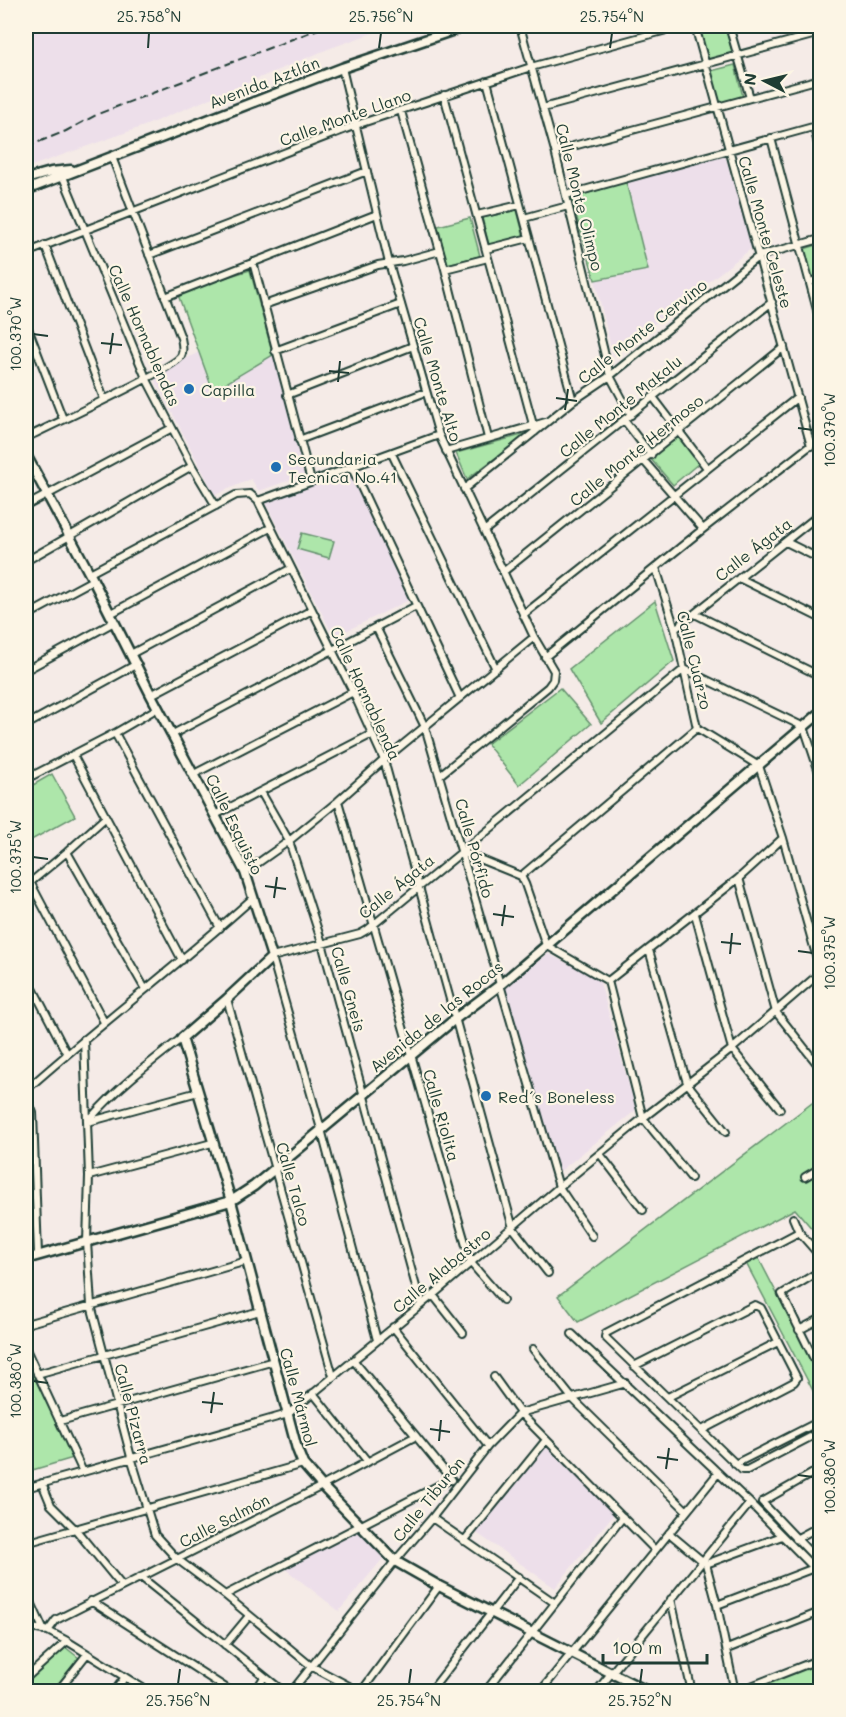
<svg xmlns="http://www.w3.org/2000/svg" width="846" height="1717" viewBox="0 0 846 1717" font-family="Mali,sans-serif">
<rect width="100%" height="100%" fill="#f5ebe7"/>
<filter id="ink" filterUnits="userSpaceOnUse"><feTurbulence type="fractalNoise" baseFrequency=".0167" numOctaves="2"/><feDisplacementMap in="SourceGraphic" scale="12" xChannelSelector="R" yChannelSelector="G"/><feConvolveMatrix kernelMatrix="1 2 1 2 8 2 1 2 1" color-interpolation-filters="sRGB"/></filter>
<g filter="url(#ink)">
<path fill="#eddfea" d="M26,26H392L328,49L144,126L26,168Z
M725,155L752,248L613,356L595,280L648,270L626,182Z
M199,352L213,390L273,355L304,475L259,491L251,479L215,495L153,376Z
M350,470L409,600L334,637L265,502Z
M548,954L599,979L636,1110L559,1172L505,987Z
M545,1443L616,1511L555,1588L474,1531Z
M356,1529L385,1556L339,1611L284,1568Z"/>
<path fill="#ade6aa" stroke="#66926f" stroke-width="1.5" d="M698,26H725L733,54L707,60Z
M735,65L743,97L719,103L711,71Z
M626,182L648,270L595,280L571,198Z
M517,210L524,237L489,245L482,218Z
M470,218L480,256L447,264L438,226Z
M820,244V274L812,277L804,249Z
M250,270L273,355L213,391L177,292Z
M529,433L467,479L456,453Z
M678,436L699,463L673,485L650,458Z
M302,533L334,541L329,558L297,549Z
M655,601L674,661L601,723L569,669Z
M560,688L591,724L519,785L487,744Z
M52,774L75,816L26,843V789Z
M820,1097V1238L795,1209L578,1322L558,1296Z
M758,1257L820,1377V1404L746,1263Z
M26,1359L73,1458L26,1472Z
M65,1647L79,1658L52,1691H26V1683Z
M820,1659V1691H736Z"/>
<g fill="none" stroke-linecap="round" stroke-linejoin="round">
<defs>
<path id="street" d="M520,26L555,151L610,376L631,415
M695,26L811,446
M729,26L750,98
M342,68L389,263L439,435L534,637L554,671L553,680L548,687L440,775
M487,81L573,401
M444,95L535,432
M543,108L820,33
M401,111L445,269L488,438
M814,127L820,153
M771,138L820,321
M555,151L820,79
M61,172L146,378L192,466L216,506
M566,195L820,125
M477,215L520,205
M524,218L568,206
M45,245L104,399
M486,249L529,238
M26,253L356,125L531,67L681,26
M149,255L367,171
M253,262L311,481
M445,269L488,258
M810,282L820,279
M165,297L377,214
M264,305L378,265L403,261L440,251
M26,323L63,419
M275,351L401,304
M287,395L413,346
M653,397L707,468
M624,420L651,455
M26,438C47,427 174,369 181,356C184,351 182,343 181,338L112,157
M299,440L426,392
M446,451L546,422
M392,454L496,669
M644,461L703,529
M352,468L460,698
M464,489L573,401L610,376L759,256L820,239
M258,501L439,435
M26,506L172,428
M484,531L772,302
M786,542L820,559
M26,561L192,466
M656,568L675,629L697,728L759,766L783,838L820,969
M503,572L784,347
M90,573L236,495L250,494L258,501L353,692L384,760L513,1228L548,1273
M739,578L820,618
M110,614L270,528
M695,614L820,676
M523,615L798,397
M26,616L93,580
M376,627L425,727L559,1187L592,1236
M675,629L820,514
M131,654L290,569
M545,657L703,529L820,438
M26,670L114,622
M151,695L312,610
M26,725L137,664
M115,733L220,928
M173,734L416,606
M73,755L182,960
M194,774L353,692
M26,779L115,733L158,708
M261,792L289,841L322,943L421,1305
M338,801L471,1263L503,1300
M215,815L372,734
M67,852L145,989
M462,852L521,876
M245,872L289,841L338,801L384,760L534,637
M521,876L525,884L546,945L608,981L643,1118L691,1178
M521,876L697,728
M739,878L776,1012L818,1065
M30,882L104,1022
M26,886L67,852L106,817
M695,914L732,1049L780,1109
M649,950L687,1083L726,1132
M26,975L67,1054
M608,981L739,878L783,838
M227,999L333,1376
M84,1039L89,1176L87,1242L91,1305L131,1457L155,1535L177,1559L225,1595L311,1666L360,1692
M26,1090C100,1024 179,965 253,898
M26,1095L33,1113L38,1255
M88,1121C116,1089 148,1064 182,1038
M88,1122L198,1092
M600,1154L643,1210
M89,1176L212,1143
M805,1177L820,1168
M793,1218L799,1232L820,1256
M799,1232L606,1333L605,1337L742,1470H747L820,1432
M820,1271L782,1294L817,1365L820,1367
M433,1295L463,1333
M26,1324L247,1261
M393,1327L488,1446
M799,1330L820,1319
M572,1334L750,1503L820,1574
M377,1340L321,1129L272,957L360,934L367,930L684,669L804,727L820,775
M26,1349L83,1472
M533,1349L572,1398L687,1511
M354,1361L452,1480
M634,1366L755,1305L761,1308L797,1378L794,1382L702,1430
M37,1374L260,1311
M494,1377L520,1413L655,1550
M313,1393L368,1462
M668,1397L778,1342
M60,1421L274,1361
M735,1464L820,1421
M820,1469L762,1502L820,1563
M42,1483L51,1505L76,1530L122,1586
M26,1488L288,1414L433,1295L559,1187L643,1118L732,1049L820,973
M432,1518L555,1603
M669,1533L706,1564L717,1605L735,1692
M796,1539L820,1526
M464,1541L546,1440
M26,1543L303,1464
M706,1564L782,1536
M141,1577L284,1692
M26,1591L44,1631
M225,1595L451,1479
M671,1599L692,1692
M91,1601L232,1692
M717,1605L814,1568
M26,1627L48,1631L67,1641L149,1692
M48,1631L56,1620L322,1486L416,1436
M225,1645L249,1616
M727,1649L820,1612
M26,1678L67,1641
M57,1692L87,1654
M114,1692L125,1677
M255,1692L264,1677
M291,1692L395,1561L432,1518L488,1446L520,1413L626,1383
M361,1692L439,1586
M430,1692L519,1577
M485,1692L623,1517
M540,1692L718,1473
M596,1692L750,1503
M736,1692L820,1659"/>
<path id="secondary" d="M26,179L51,172L71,170
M26,190L342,68L466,26
M26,455L93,580L151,695L245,872L272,957L227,999L182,1038L231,1201L297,1449L303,1464L322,1486L395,1561L439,1586L649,1692
M26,1259L231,1201L254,1186L455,1019L500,985L820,713"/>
</defs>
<use href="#street" stroke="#1f3d34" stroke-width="10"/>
<use href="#secondary" stroke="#1f3d34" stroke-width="13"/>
<use href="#street" stroke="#fcf5e5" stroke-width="6"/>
<use href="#secondary" stroke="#fcf5e5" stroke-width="8"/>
<path stroke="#1f3d34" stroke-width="2" stroke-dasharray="9 4.5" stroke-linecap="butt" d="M26,147L66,131L98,114L326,26"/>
</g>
</g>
<path fill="none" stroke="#1f3d34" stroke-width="2" d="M148,48L149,33M379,48L381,33M610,48L612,33M33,334L48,336M101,343L122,345M110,354L113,333M329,371L349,373M338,382L340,361M556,398L577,401M565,410L568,389M798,428L813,430M33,857L48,859M265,886L286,889M274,898L277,877M493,914L514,917M502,926L505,905M721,942L741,944M798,951L813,953M730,954L732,933M33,1381L48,1383M202,1402L223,1404M211,1413L214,1392M430,1429L450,1432M439,1441L441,1420M657,1457L678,1460M666,1469L669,1448M798,1475L813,1477M178,1684L180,1669M409,1684L411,1669M640,1684L642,1669"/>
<g fill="#1f6fb2" stroke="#fcf5e5" stroke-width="2">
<circle cx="189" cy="389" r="6"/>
<circle cx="276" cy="467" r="6"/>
<circle cx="486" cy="1096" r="6"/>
</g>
<g text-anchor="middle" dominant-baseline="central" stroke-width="4.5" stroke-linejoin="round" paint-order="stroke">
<g font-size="16" fill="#1f3d34" stroke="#fcf5e5">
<text transform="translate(264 82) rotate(-21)">Avenida Aztlán</text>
<text transform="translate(345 117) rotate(-20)">Calle Monte Llano</text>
<text transform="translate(580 197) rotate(76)">Calle Monte Olimpo</text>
<text transform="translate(766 232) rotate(74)">Calle Monte Celeste</text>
<text transform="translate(642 331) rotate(-38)">Calle Monte Cervino</text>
<text transform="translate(145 335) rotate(66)">Calle Hornablendas</text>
<text transform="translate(438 379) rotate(73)">Calle Monte Alto</text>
<text transform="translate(620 406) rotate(-39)">Calle Monte Makalu</text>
<text transform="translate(636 450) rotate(-39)">Calle Monte Hermoso</text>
<text transform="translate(753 549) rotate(-38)">Calle Ágata</text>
<text transform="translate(695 660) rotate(76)">Calle Cuarzo</text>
<text transform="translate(366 693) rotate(65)">Calle Hornablenda</text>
<text transform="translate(235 824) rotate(64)">Calle Esquisto</text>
<text transform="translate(475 848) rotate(74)">Calle Pórfido</text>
<text transform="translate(396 886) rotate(-39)">Calle Ágata</text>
<text transform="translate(349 989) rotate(74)">Calle Gneis</text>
<text transform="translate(436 1016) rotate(-39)">Avenida de las Rocas</text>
<text transform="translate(442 1115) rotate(74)">Calle Riolita</text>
<text transform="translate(294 1184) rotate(74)">Calle Talco</text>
<text transform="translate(441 1270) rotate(-40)">Calle Alabastro</text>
<text transform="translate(299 1397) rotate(75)">Calle Mármol</text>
<text transform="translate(134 1414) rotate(75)">Calle Pizarra</text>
<text transform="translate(428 1499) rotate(-51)">Calle Tiburón</text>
<text transform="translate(224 1520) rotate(-27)">Calle Salmón</text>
</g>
<g font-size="16" fill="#1f3d34" stroke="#fcf5e5" text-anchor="start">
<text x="201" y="389">Capilla</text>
<text x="288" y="458">Secundaria<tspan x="288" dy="18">Tecnica No.41</tspan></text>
<text x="498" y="1096">Red´s Boneless</text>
</g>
</g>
<rect width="846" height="1717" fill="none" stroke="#fcf5e5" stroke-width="66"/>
<g transform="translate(765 81) rotate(277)" stroke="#fcf5e5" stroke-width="4.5" paint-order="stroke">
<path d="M0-4.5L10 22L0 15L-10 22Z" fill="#1f3d34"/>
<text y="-9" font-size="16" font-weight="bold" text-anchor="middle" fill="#1f3d34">N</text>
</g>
<path d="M603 1654v9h104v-9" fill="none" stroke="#1f3d34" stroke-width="3"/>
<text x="612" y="1654" font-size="18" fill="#1f3d34" stroke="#fcf5e5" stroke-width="4.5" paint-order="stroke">100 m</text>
<rect x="33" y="33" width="780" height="1651" fill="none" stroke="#1f3d34" stroke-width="2"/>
<g font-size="15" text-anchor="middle" fill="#1f3d34">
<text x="149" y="22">25.758°N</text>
<text x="381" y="22">25.756°N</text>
<text x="612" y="22">25.754°N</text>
<text transform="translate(16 334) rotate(-90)" y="5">100.370°W</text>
<text transform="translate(830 430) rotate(-90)" y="5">100.370°W</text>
<text transform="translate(16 857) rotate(-90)" y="5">100.375°W</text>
<text transform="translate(830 953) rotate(-90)" y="5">100.375°W</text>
<text transform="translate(16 1381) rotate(-90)" y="5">100.380°W</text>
<text transform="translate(830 1477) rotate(-90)" y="5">100.380°W</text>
<text x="178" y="1706">25.756°N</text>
<text x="409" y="1706">25.754°N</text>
<text x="640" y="1706">25.752°N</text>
</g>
</svg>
